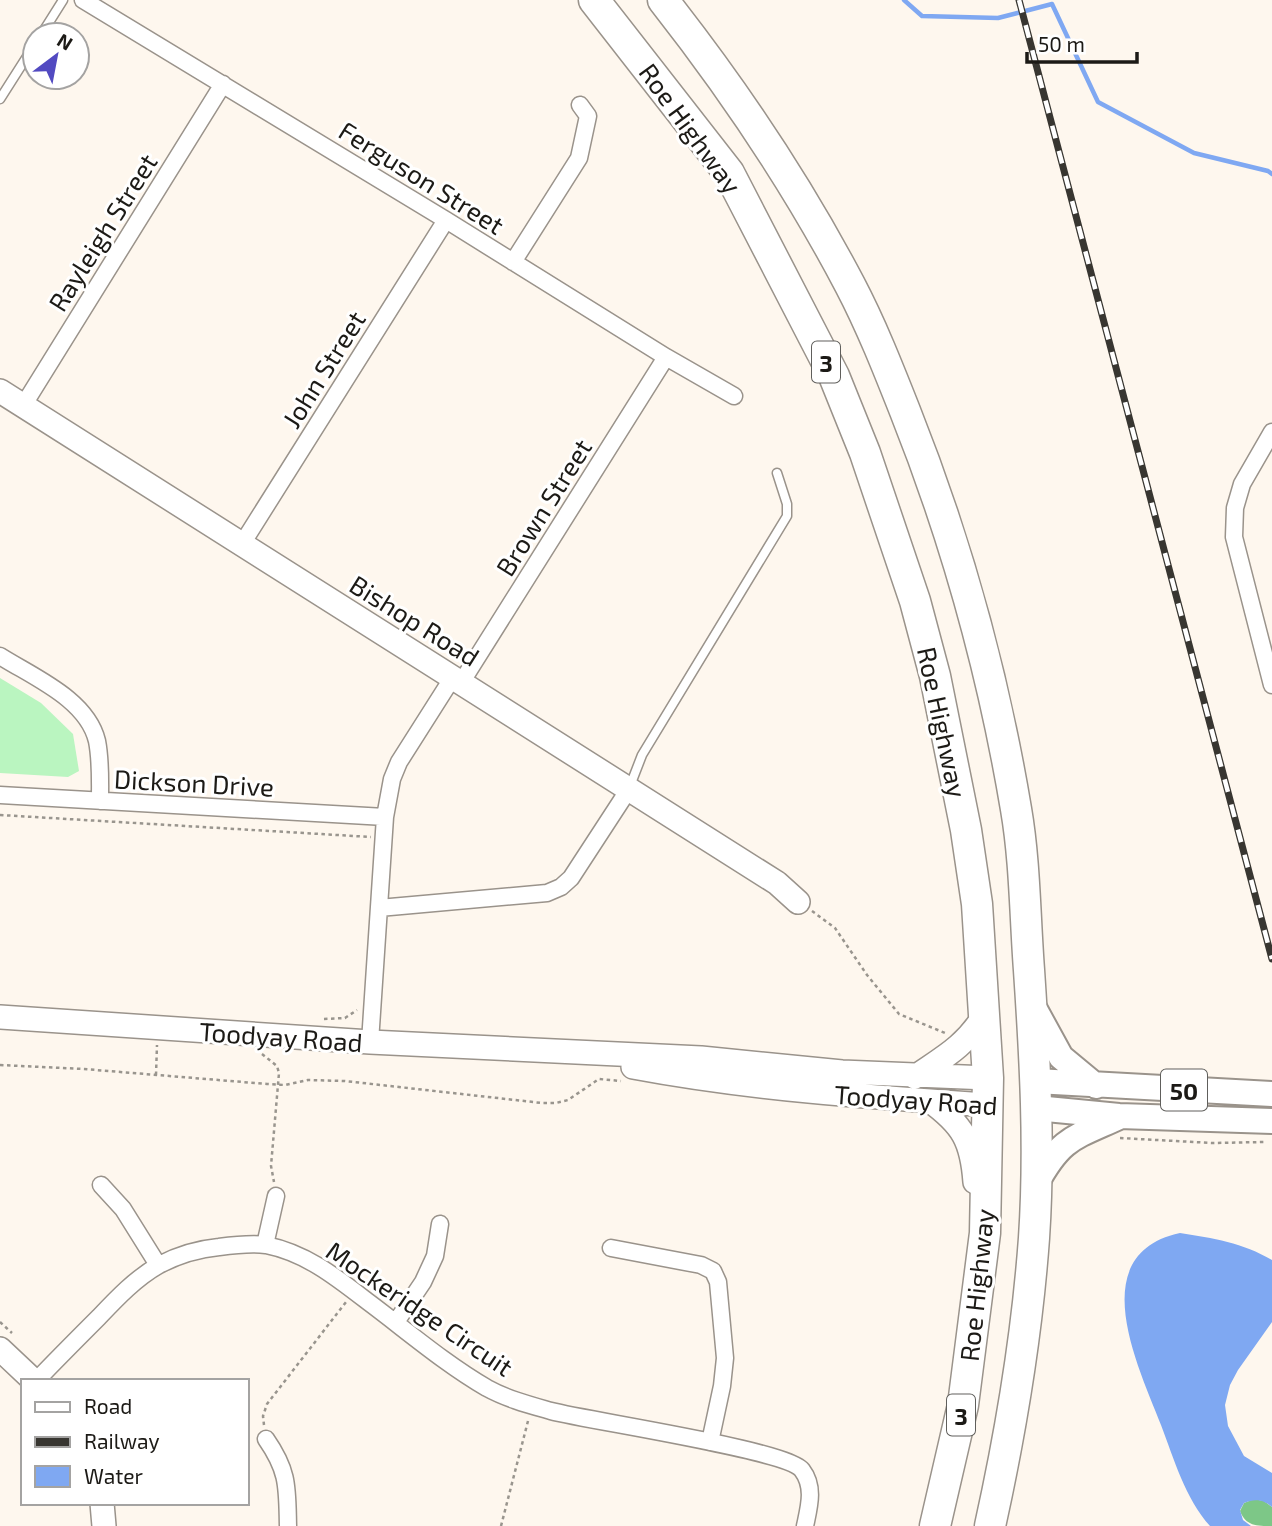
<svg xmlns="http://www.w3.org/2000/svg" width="1272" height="1526" viewBox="0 0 1272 1526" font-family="'Exo 2',sans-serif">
<rect width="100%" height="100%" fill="#fef7ee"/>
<path fill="#baf5c0" d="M0,678L41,703L73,734L79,771L68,777L0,773Z"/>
<path fill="#7dc787" d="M1254,1499L1264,1501L1272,1507V1526C1256,1526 1246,1526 1240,1511L1244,1503Z"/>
<path fill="#7fa8f2" d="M1180,1233C1213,1238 1243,1243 1272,1260V1322L1238,1370L1230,1385L1225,1405L1228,1426L1244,1456L1272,1473V1507C1262,1499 1255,1499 1244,1503L1240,1510L1243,1520L1251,1526H1210C1185,1498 1174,1459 1161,1425C1138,1366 1083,1254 1180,1233Z"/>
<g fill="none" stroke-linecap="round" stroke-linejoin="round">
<path stroke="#7fa8f2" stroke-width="4.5" d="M904,0L922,16L998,18L1052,4L1098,102L1194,153L1268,171L1272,174"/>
<defs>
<path id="lane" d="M41,35L63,0
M0,99L35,44
M630,786L642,755L787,516V504L777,473"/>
<path id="street" d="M83,0L446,220L666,357L734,396
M513,262L579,158L588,116L580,105
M23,406L223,84
M1272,432L1242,484L1235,508L1234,537L1272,685
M242,544L446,220
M0,656C33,677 87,699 97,741C101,761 100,781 100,801
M461,683L666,357
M0,795L385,817
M379,908L547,893L561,887L571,878L629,789
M370,1042L385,817L392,779L399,762L453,677
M101,1185L123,1209L158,1265
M265,1245L276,1196
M611,1248L701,1265L713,1271L718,1282L725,1358L722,1386L710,1442
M396,1322L423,1282L435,1256L440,1224
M36,1381C57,1359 78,1338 99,1317C117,1298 136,1278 159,1265C178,1255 198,1249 219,1247C234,1245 251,1243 266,1245C306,1253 336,1277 367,1301C406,1330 444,1363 487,1388C507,1399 530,1405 551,1411C589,1421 787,1450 802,1470C815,1487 809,1507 805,1526
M266,1439C289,1472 287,1488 288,1526"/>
<path id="secondary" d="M0,391L777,883L798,902
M0,1017L370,1042L701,1058L842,1072L988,1078
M633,1067C750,1089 869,1097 987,1105
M915,1077C944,1057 964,1047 984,1016
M930,1101C963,1125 972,1141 975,1182
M0,1349L34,1381
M102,1503L104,1526"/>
<path id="primary" d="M1032,1004L1061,1057L1096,1086
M1036,1081L1272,1094
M1036,1108L1119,1116L1272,1121
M1036,1184C1061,1138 1073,1138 1119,1117"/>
<path id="highway" d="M594,0L729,173L834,376L865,453L915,601L935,676L966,830L977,904L988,1078L985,1233L963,1405L935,1526
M663,0C733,89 797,184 850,285C871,325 888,368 905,411C956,539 993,672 1016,809C1025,861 1025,917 1029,970C1035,1059 1040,1148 1034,1238C1027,1335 1011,1431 990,1526"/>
</defs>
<use href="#lane" stroke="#9a938b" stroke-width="11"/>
<use href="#street" stroke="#9a938b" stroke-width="19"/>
<use href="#secondary" stroke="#9a938b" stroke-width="26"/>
<use href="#primary" stroke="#9a938b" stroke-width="28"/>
<use href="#highway" stroke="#9a938b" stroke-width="33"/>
<path stroke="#99958e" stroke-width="2.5" stroke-dasharray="3.5 3.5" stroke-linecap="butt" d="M0,815L371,837
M812,911L835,928L867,975L899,1014L945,1033
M324,1019L345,1018L357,1010
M262,1054L277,1066L279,1073L271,1166L274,1182
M0,1065L84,1069L267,1084L285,1085L308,1080L345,1081L542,1103H556L568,1100L599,1079L621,1081
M156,1075L157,1045
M1120,1138L1213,1143L1264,1142
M0,1322L12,1333
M264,1425L263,1416L267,1404L346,1302
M501,1526L528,1421"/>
<use href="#lane" stroke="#fff" stroke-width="8"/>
<use href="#street" stroke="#fff" stroke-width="16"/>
<use href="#secondary" stroke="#fff" stroke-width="23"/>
<use href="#primary" stroke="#fff" stroke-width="24"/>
<use href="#highway" stroke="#fff" stroke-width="30"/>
<defs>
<path id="rail" d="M1019,0L1272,959"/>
</defs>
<use href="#rail" stroke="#383631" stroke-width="7"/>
<use href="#rail" stroke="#fff" stroke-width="4.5" stroke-dasharray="13" stroke-linecap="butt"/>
</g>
<g text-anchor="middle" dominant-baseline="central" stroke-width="6" stroke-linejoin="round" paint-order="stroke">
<g fill="#fff" stroke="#605f5c" stroke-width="2">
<rect x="812" y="341.5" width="28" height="41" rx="5"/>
<rect x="1161" y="1069.5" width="46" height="41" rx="5"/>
<rect x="947" y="1394.5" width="28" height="41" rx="5"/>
</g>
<g font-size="24" font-weight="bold" fill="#1c1a16">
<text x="826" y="362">3</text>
<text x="1184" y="1090">50</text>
<text x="961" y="1415">3</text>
</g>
<g font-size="26" fill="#1c1a16" stroke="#fff">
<text transform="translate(691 128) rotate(54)">Roe Highway</text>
<text transform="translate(422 177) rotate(32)">Ferguson Street</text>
<text transform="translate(102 232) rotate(-58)">Rayleigh Street</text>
<text transform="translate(323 369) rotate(-58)">John Street</text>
<text transform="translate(543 507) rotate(-58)">Brown Street</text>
<text transform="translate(415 620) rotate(32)">Bishop Road</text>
<text transform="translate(943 722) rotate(78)">Roe Highway</text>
<text transform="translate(194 782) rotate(3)">Dickson Drive</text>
<text transform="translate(281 1036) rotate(4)">Toodyay Road</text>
<text transform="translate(916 1099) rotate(4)">Toodyay Road</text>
<text transform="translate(976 1285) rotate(-84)">Roe Highway</text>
<text transform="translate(420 1308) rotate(34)">Mockeridge Circuit</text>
</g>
</g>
<rect x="21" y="1379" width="228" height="126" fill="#ffffff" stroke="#a4a3a2" stroke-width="2"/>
<rect x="35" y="1402" width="35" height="10" fill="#ffffff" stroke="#a4a3a2" stroke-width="2"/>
<text x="84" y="1414" font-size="21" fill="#1c1a16">Road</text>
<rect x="35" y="1437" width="35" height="10" fill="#383631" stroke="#a4a3a2" stroke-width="2"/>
<text x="84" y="1449" font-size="21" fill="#1c1a16">Railway</text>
<rect x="35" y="1466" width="35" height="21" fill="#7fa8f2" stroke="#a4a3a2" stroke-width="2"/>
<text x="84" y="1484" font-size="21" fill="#1c1a16">Water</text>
<g transform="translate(56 56) rotate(32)"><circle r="33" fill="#ffffff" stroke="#a4a3a2" stroke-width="2"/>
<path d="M0-5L12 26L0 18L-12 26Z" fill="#524ac1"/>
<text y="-10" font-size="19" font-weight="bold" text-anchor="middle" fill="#1c1a16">N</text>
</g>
<path d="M1027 52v10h110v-10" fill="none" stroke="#1c1a16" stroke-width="3.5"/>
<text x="1038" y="52" font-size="21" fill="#1c1a16" stroke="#ffffff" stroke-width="5" paint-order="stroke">50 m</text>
</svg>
